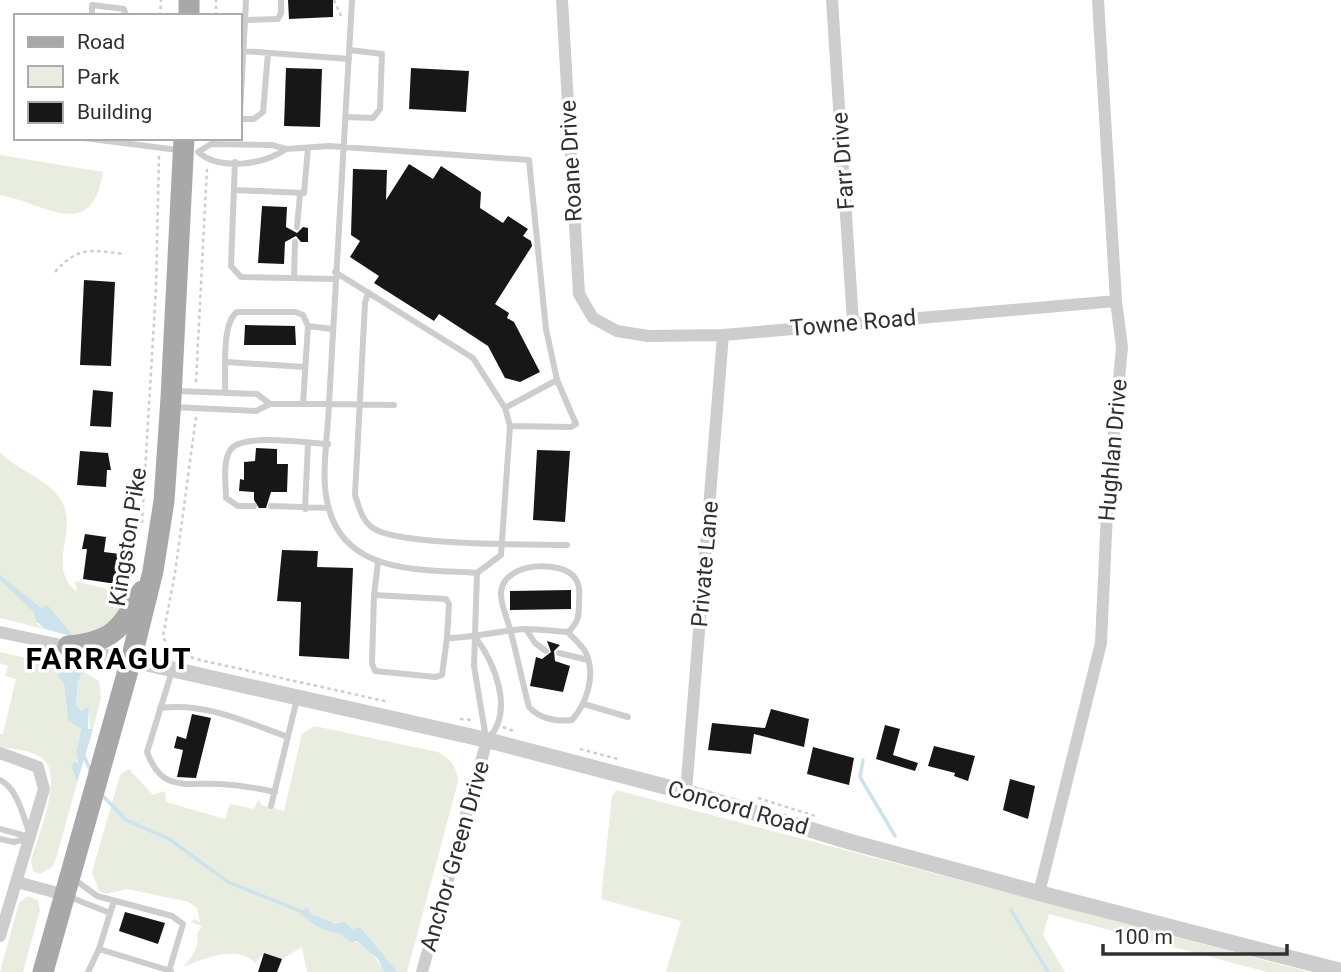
<svg xmlns="http://www.w3.org/2000/svg" width="1341" height="972" viewBox="0 0 1341 972" font-family="Roboto,sans-serif">
<rect width="100%" height="100%" fill="#fff"/>
<path fill="#e8eddf" d="M0,155L103,172C92,243 47,204 0,195Z
M0,452C17,471 51,479 63,504C77,534 46,567 77,592L75,581L128,594L119,619L112,627L74,637L44,623H35L45,629L0,618Z
M0,652L60,665L57,676L64,684L67,713L81,728L76,755L79,764L71,766L77,783L56,859L52,867L40,874L33,871L31,861C37,838 65,774 42,758C31,750 13,749 0,747V734H3L16,679L5,676L8,666L0,663Z
M83,671L99,681L101,698L93,729L90,731L89,706L81,711L76,704L78,681Z
M314,726L438,752C451,759 457,767 458,782L407,972H398L360,927L352,929L335,922L330,925L313,915L306,917L319,928L342,935L368,948L385,972H307L302,947L282,959L264,953L255,963C238,944 203,959 183,967C191,959 200,946 197,934L202,926L191,922L194,919L200,922L197,908L189,902L127,889L106,894L99,891L92,872L120,775L129,769L153,795L163,791L166,794V802L225,819L230,804L254,809L259,799L261,805L284,811L302,734Z
M616,790L1309,972H1267L1049,914L1043,935L1065,972H666L681,921L601,899L612,796Z
M28,896L38,900L40,910L23,972H0L19,903Z"/>
<path fill="#cce3eb" d="M0,575L42,609L46,605L49,607L74,637L45,629L36,621L34,612L0,580Z
M60,665L83,671L78,681L76,704L81,711L89,706L88,729H93L77,783L71,766L74,762L79,764L76,755L81,729L68,720L64,684L57,676Z
M308,908C313,923 331,925 345,922L352,929L360,927L398,972H384L378,959L357,941L350,942L342,935L319,928L300,914L303,909Z"/>
<g fill="none" stroke-linecap="round" stroke-linejoin="round">
<path stroke="#cce3eb" stroke-width="3.5" d="M65,654L69,670
M83,754L91,772
M863,760L860,777L895,836
M102,795L126,820L169,839L228,882L305,913
M1011,910L1048,972
M312,916L334,925"/>
</g>
<path fill="#171717" d="M288,0H333V17L289,19Z
M286,68L322,69L320,127L284,126Z
M411,68L469,71L466,112L409,109Z
M409,164L433,179L441,166L481,192L480,208L503,223L508,216L528,229L523,236L531,241L532,246L495,304L509,313L507,318L514,322L540,372L520,382L505,378L488,346L439,314L434,321L374,283L379,276L350,257L360,241L351,235L353,169L387,170L386,200Z
M262,206L287,207L286,227L297,233L303,227L308,228V242H301L296,236L285,242L284,264L258,263Z
M84,280L115,282L111,366L80,365Z
M245,325L295,326L296,345H244Z
M93,390L113,392L111,427L90,426Z
M256,448L277,449V464H288L287,492H271L266,508H259L254,500V492L239,491L240,479L244,480V462L255,461Z
M537,450L570,451L565,522L533,520Z
M80,451L108,453L111,470H107L106,487L77,485Z
M85,534L106,537L104,552L120,554L116,584L83,579L87,549H82Z
M282,550L318,551L317,567L353,568L349,659L299,656L301,602L277,601Z
M571,590V609L510,610V591Z
M547,641L560,645L554,651L555,661L570,666L563,692L530,686L536,657L542,659L551,652Z
M771,709L809,719L804,747L754,734L751,754L708,750L712,723L765,728Z
M192,714L211,718L196,778L177,777L183,750L174,748L177,736L186,739Z
M885,725L900,729L893,755L918,763L915,771L876,759Z
M934,746L975,756L968,781L954,776L955,773L928,766Z
M813,747L854,758L849,785L807,774Z
M1010,779L1035,786L1028,819L1003,810Z
M125,912L165,923L158,944L119,931Z
M264,953L282,959L277,972H258Z"/>
<g fill="none" stroke-linecap="round" stroke-linejoin="round">
<path stroke="#cdcdcd" stroke-width="2.5" stroke-dasharray="3.5 3.5" stroke-linecap="butt" d="M334,0L341,16
M160,16L161,0
M216,16V0
M55,272C78,246 91,250 124,254
M196,382L207,168
M196,417L175,573L163,636L168,647L176,653L200,660L389,702
M142,523L156,288L159,156
M460,719L473,720
M503,727L516,732
M580,749L618,759
M758,798L815,816"/>
<path stroke="#cdcdcd" stroke-width="6" d="M246,0L245,20L278,19L281,13V0
M352,0L329,404L394,405
M92,16V5L124,9L126,16
M243,51L349,59
M240,112L245,20
M346,117L373,118L380,109L382,54L350,50
M240,119H254L263,112L268,53
M84,138L178,150
M235,162L231,266L241,277L334,279
M234,190L304,193L308,148
M297,227L300,194
M335,272L473,358L505,408
M294,278L295,242
M368,292L365,303L355,495C359,507 362,521 373,528C398,546 531,544 567,545
M308,326L332,329
M226,362L305,367
M225,392C226,373 221,323 237,312H295L303,315L308,326L303,404
M270,404H329C328,433 321,474 327,501C341,575 419,569 477,573L501,555L510,426L505,408L557,380L546,329L529,160L329,146L286,149L272,145L211,144L198,152C220,171 263,165 286,149
M173,407L256,411L270,404L257,394L177,391
M510,426L571,427L576,424L557,380
M254,506H238L226,498C226,484 222,461 231,449C244,433 307,443 328,444
M271,506L329,508
M305,509L308,443
M378,562L374,595L446,599L449,604L447,638C473,638 498,631 524,629C538,629 553,631 568,632C573,638 582,645 586,653C596,675 587,703 572,720C557,722 540,719 529,707C522,681 517,655 510,629C507,618 500,603 501,592C504,561 563,560 575,578C581,586 579,594 579,604C579,616 578,623 568,632
M477,573L474,666L486,738
M374,595L372,663L375,671L435,677L442,675L447,638
M526,629L535,643L546,651
M476,638C495,664 514,710 489,738
M559,653L588,660
M172,671L147,752C162,793 185,782 220,784C238,785 257,788 275,792
M584,704L628,717
M160,708C205,702 246,722 288,737
M0,780C17,788 23,815 29,832
M271,806L297,699
M0,829L29,837
M0,839L14,842L29,838
M74,879L97,896L172,916L183,924L169,971
M67,896L110,913
M99,949L171,971
M88,972L99,949L114,901"/>
<path stroke="#cdcdcd" stroke-width="12" d="M562,0L579,294L593,318L617,331L648,336L723,335L1116,301
M832,0L853,322
M0,632L131,660
M0,753L38,767L44,789L0,936
M686,792L723,335
M17,882L65,895
M1039,893L1101,643L1107,512L1122,347L1116,301L1098,0
M422,972L487,740"/>
<path stroke="#cdcdcd" stroke-width="16" d="M131,660L487,740L686,792L851,842L1039,893L1341,971"/>
<path stroke="#a8a8a8" stroke-width="21" d="M189,0V16
M68,646C113,642 121,629 142,591
M43,972L131,660L153,571L164,501L171,398L184,138"/>
</g>
<g text-anchor="middle" dominant-baseline="central" stroke-width="7" stroke-linejoin="round" paint-order="stroke">
<g font-size="23" fill="#303030" stroke="#fff">
<text transform="translate(571 161) rotate(-93)">Roane Drive</text>
<text transform="translate(843 161) rotate(-94)">Farr Drive</text>
<text transform="translate(853 323) rotate(-5)">Towne Road</text>
<text transform="translate(1113 450) rotate(-85)">Hughlan Drive</text>
<text transform="translate(128 537) rotate(-81)">Kingston Pike</text>
<text transform="translate(705 564) rotate(-85)">Private Lane</text>
<text transform="translate(738 808) rotate(16)">Concord Road</text>
<text transform="translate(455 856) rotate(-74)">Anchor Green Drive</text>
</g>
<g font-size="30" font-weight="bold" letter-spacing="2" fill="#000" stroke="#fff">
<text x="109" y="658">FARRAGUT</text>
</g>
</g>
<rect x="14" y="14" width="228" height="126" fill="#ffffff" stroke="#acacac" stroke-width="2"/>
<rect x="28" y="37" width="35" height="10" fill="#a8a8a8" stroke="#acacac" stroke-width="2"/>
<text x="77" y="49" font-size="21" fill="#303030">Road</text>
<rect x="28" y="66" width="35" height="21" fill="#e8eddf" stroke="#acacac" stroke-width="2"/>
<text x="77" y="84" font-size="21" fill="#303030">Park</text>
<rect x="28" y="102" width="35" height="21" fill="#171717" stroke="#acacac" stroke-width="2"/>
<text x="77" y="119" font-size="21" fill="#303030">Building</text>
<path d="M1103 944v10h184v-10" fill="none" stroke="#303030" stroke-width="3.5"/>
<text x="1114" y="944" font-size="21" fill="#303030" stroke="#ffffff" stroke-width="5" paint-order="stroke">100 m</text>
</svg>
